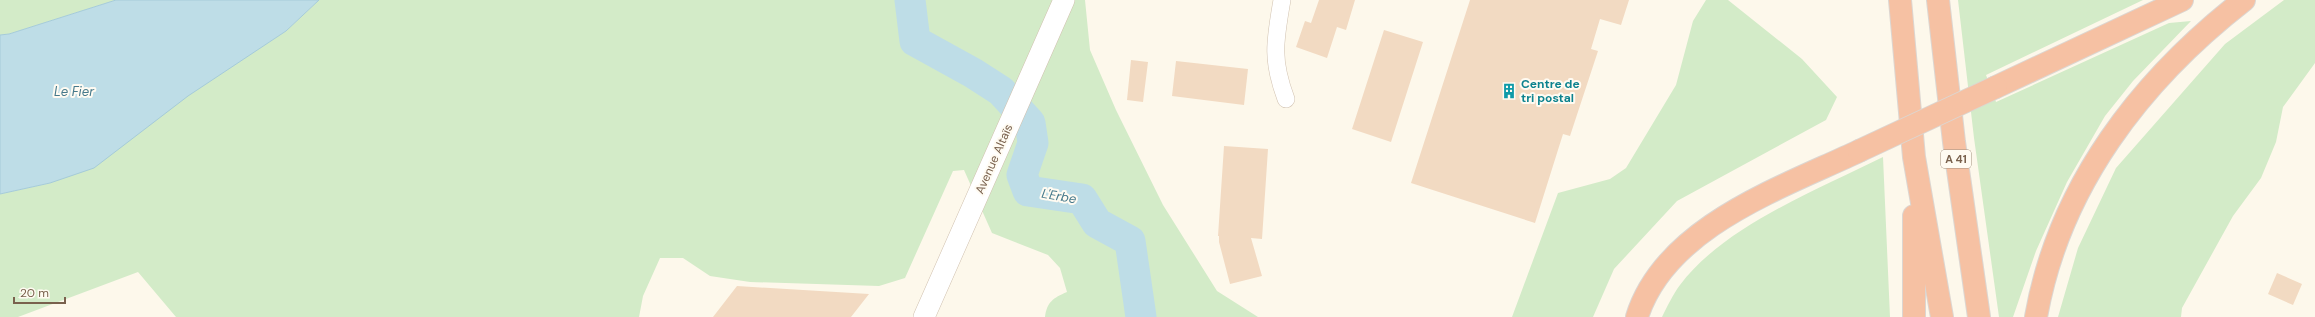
<svg xmlns="http://www.w3.org/2000/svg" width="2315" height="317" viewBox="0 0 2315 317" font-family="'DM Sans',sans-serif">
<rect width="100%" height="100%" fill="#fdf8eb"/>
<path fill="#d3ebc8" d="M0,0H116L9,34L0,35Z
M319,0H1085L1090,50L1116,110L1163,205L1217,291L1258,317H1045C1047,302 1053,298 1067,292L1060,268L1048,255L992,233L964,170L953,171L905,278L879,286L750,282L710,276L683,258H660L643,296L639,317H176L138,272L18,317H0V194L50,183L286,31Z
M1706,0H1728L1802,59L1837,97L1826,120L1677,201L1614,269L1593,317H1512L1558,193L1610,179L1626,168L1676,85L1693,21Z
M1958,0H2143L1986,75L1996,102L2169,23L2191,21L2133,81L2105,116L2067,182L2036,251L2013,317H1999L1974,138Z
M2284,0H2315V63L2283,107L2276,142L2261,178L2233,216L2182,308L2181,317H2058L2078,248L2116,168L2225,44Z
M1883,157L1890,317H1662C1667,307 1673,294 1680,285C1724,226 1819,189 1883,157Z"/>
<path fill="#bedde7" stroke="#a5cbd9" d="M116,0H319L286,31L188,96L94,168L50,183L0,194V35L9,34Z"/>
<g fill="none" stroke-linecap="round" stroke-linejoin="round">
<path stroke="#bedde7" stroke-width="31" d="M910,0L915,41L973,73L1001,91L1030,123L1033,143L1022,175L1028,191L1082,199L1097,223L1130,241L1141,317"/>
</g>
<path fill="#f2dac2" d="M1319,0H1355L1346,30L1337,27L1327,58L1296,47L1305,21L1311,23Z
M1470,0H1629L1621,25L1600,19L1591,49L1598,51L1570,136L1563,134L1535,223L1411,183Z
M1384,30L1423,42L1391,142L1352,129Z
M1131,60L1148,62L1143,102L1127,100Z
M1176,61L1248,69L1244,105L1172,96Z
M1224,146L1268,149L1262,239L1251,238L1262,276L1230,284L1219,242V236H1218Z
M2277,273L2302,284L2293,305L2268,294Z
M737,286L869,294L851,317H713Z"/>
<g fill="none" stroke-linecap="round" stroke-linejoin="round">
<defs>
<path id="minor" d="M1282,0C1275,41 1271,59 1286,99"/>
<path id="tertiary" d="M924,317L1064,0"/>
<path id="motorway" d="M1900,0L1914,157L1942,317
M1938,0L1954,142L1979,317
M1996,87L2182,0
M1637,317C1665,227 1781,188 1859,151
M1914,317V216
M2036,317C2059,186 2141,80 2244,0"/>
</defs>
<use href="#minor" stroke="#d0c1af" stroke-width="18"/>
<use href="#tertiary" stroke="#d0c1af" stroke-width="22"/>
<use href="#motorway" stroke="#dcd6d1" stroke-width="24"/>
<use href="#minor" stroke="#fff" stroke-width="17"/>
<use href="#tertiary" stroke="#fff" stroke-width="21"/>
<use href="#motorway" stroke="#f6c1a3" stroke-width="22"/>
<defs>
<path id="motorway-bridge" d="M1859,151L1996,87"/>
</defs>
<use href="#motorway-bridge" stroke="#dcd6d1" stroke-width="24" stroke-linecap="butt"/>
<use href="#motorway-bridge" stroke="#f6c1a3" stroke-width="22"/>
</g>
<defs>
<symbol id="building-bare" viewBox="-9 -9 18 18"><path d="M-4-6H4V6H1V3H-1V6H-4ZM-2.5-4.3h1.7v1.8h-1.7ZM.8-4.3h1.7v1.8H.8ZM-2.5-1h1.7V.8h-1.7ZM.8-1h1.7V.8H.8Z" fill="#0f9aa8" stroke="#fffbf2" stroke-width="2.5" paint-order="stroke"/></symbol>
</defs>
<g fill-rule="evenodd">
<use href="#building-bare" x="1498" y="80" width="22" height="22"/>
</g>
<g text-anchor="middle" dominant-baseline="central" stroke-width="4" stroke-linejoin="round" paint-order="stroke">
<rect fill="#fffbf2" stroke="#a18f7e" stroke-width="1" x="1941" y="150" width="30" height="18" rx="3"/>
<g font-size="11" font-weight="bold" fill="#79614d">
<text x="1956" y="159">A 41</text>
</g>
<g font-size="12" font-weight="bold" fill="#0d838f" stroke="#fffbf2" text-anchor="start">
<text x="1521" y="84">Centre de<tspan x="1521" dy="14">tri postal</tspan></text>
</g>
<g font-size="12" fill="#79614d" stroke="#fffbf2">
<text transform="translate(994 159) rotate(-66)">Avenue Altaïs</text>
</g>
<g font-size="13" font-style="italic" fill="#46798b" stroke="#fffbf2">
<text x="74" y="91">Le Fier</text>
<text transform="translate(1059 196) rotate(10)">L'Erbe</text>
</g>
</g>
<path d="M14 297v6h51v-6" fill="none" stroke="#79614d" stroke-width="2"/>
<text x="20" y="297" font-size="12" fill="#79614d" stroke="#fffbf2" stroke-width="3" paint-order="stroke">20 m</text>
</svg>
